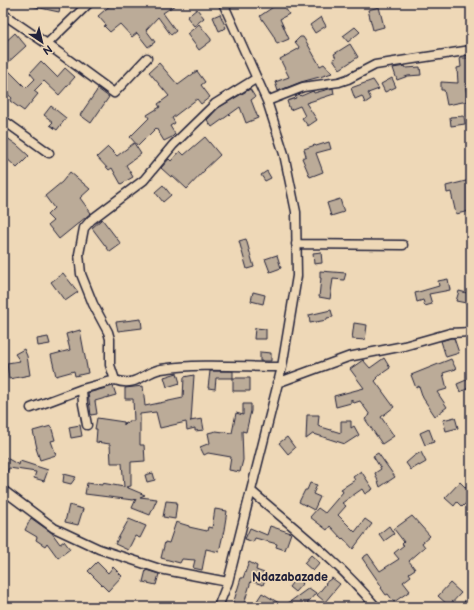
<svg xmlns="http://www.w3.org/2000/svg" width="474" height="610" viewBox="0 0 474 610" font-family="'Balsamiq Sans',sans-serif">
<rect width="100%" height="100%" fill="#eed8b7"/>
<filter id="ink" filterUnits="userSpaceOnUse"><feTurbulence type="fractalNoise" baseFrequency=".025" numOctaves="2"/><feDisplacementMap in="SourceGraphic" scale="8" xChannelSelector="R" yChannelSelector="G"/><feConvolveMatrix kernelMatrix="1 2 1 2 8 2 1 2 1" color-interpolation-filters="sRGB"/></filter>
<g filter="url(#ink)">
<path fill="#bbab98" stroke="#22223b" d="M31,3H61L59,12L31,6Z
M113,3H178L163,13L176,31L171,35L158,17L146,30L155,42L148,47L137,33L132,37L120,24L110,32L104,26L106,25L98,16Z
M274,3H282L289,14L280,19L289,39L277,44L273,35L260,16L276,5Z
M379,7L384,27L373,30L368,10Z
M197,9L204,18L194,26L187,17Z
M220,14L226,28L219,31L213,17Z
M321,17L326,26L315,33L310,25Z
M199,24L211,39V41L199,50L187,34Z
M355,27L360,32L348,42L343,36Z
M15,33L26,46L4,66L26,88L35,79L30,73L41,61L57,77L65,68L75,77L59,95L44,81L34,91L38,94L24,111L10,101L12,98L3,90V44Z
M300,37H303L307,43L320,66L324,64L332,73L323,76L301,82L278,91L275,82L289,77L280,59L300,48L295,42Z
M350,44L358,57L340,69L333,59L336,58L334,54Z
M460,58H471V84H465L468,101L447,105L444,90H441V82L458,83L457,68L461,67Z
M159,63L178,85L197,71L205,82L201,85L210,97L201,104L197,99L172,118L175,123L170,126L175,134L172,137L164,141L156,128L138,146L130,137L149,118L147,115L160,107L158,104L169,96L149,72Z
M405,66L406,68L420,67L421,75L408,76L397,80L393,68Z
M392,78L396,87L385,92L381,84Z
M373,80L379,89L368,93L371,99L365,103L362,96L355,99L351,88Z
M333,88L334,94L306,103L317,120L308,126L302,118L305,116L300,106L290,110L287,101L296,98L295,96L299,94L301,96L313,91L314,93Z
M98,89L109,97L91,123L80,115Z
M250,89L255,97L251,100L258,118L246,123L240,107L212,127L207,120L218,108Z
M51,106L66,118L57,130L50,125L53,122L44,115Z
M464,116L465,124L451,126L450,117Z
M3,135L17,145L29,156L17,168L3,155Z
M205,137L220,155L204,170H205L187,189L172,175L171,177L161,168L169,159L171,161L180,151L184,155Z
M329,142L331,149L316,153L323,172L310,177L302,158L306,156L304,149L315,145L316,146Z
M134,143L141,154L126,165L133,177L121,184L112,168L109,170L97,157L108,147L117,156Z
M267,171L271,178L265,181L261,175Z
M70,172L90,189L80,198L91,213L59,239L48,225L53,221L47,215L54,208L45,196L62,182Z
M470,180L471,208L469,209L470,211L456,214L451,192L447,193L446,186Z
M163,185L171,195L163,202L155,192Z
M340,199L344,212L331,216L327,203Z
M102,219L121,244L110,252L92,228Z
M246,239L254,267L247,269L239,241Z
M321,252L322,263L314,264L313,253Z
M277,255L281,268L270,272L265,259Z
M320,271L346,273L344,280L333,279L330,299L319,297L321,278H320Z
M63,273L78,292L65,301L51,282Z
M448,279L450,290L429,294L432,304L425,306L423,300L417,302L415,293L439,286L438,281Z
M459,291L471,294V304L456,301Z
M253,292L265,295L263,304L251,301Z
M331,310L333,317L327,318V320L310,323L309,315Z
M141,319L142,328L118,331L116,322Z
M354,323L367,325L365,340L352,339Z
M255,328L266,329V339H254Z
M80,330L88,373L75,376L74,371L56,376L51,355L70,350L66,334Z
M48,337L50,344L38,346L37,339Z
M451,338H454L459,353L446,357L441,341Z
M24,349L27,356L30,375L9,379L7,363L20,361L15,354Z
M260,352L271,353V361H260Z
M384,358L390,368L377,377L378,378L375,381L394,407L381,417L394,436L382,444L365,419L370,415L360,401L354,403L351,399V403L336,407L334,396L364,388L350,369L363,360L370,368Z
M451,359L456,369L443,373L447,389L437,392L447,407L435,416L423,398L419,386L416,388L411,375Z
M210,371H233V378H216L215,389L208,388Z
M177,373L180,383L167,387L164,377Z
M194,375L191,421H190L202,419L204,430L195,431V428L187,430L186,422L160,428L156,412L140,414V445H144L145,461L131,462V486L126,487L145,495L140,497L157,499L150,515L132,508L136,499L133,500L85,494L87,483L102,485V483L124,487L122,463H111L110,444L96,442L97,429H95L97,418L124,422V425L125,422L128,423V421H134L133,399H125V388L143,386L145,406L183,398L184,377Z
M233,378H250V391H233Z
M471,378V387L460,392L457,384Z
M113,386L116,395L95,401L97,414L91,415L88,393Z
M243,404H251V411L246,432L242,431L243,460L240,472L229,470L231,457L208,453L204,455L200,447L210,443L208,433L216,431L232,433L236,413L243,415Z
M307,415H319L318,426L341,433V421H351V428L354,426L359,435L345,444L314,434V433L306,439Z
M455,417L458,428L446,431L443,420Z
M80,425L82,436L71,438L69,427Z
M51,426L55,440L51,441L56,455L40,460L36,448H37L33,431Z
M429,429L434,442L425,445L420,433Z
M287,437L295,448L288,454L279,443Z
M421,452L426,462L419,466V465L411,470L406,463L414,456Z
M378,453L395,477L380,487L375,473L381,469L373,456Z
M3,456L19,465L20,461L48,470L44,481L34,478L36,472L9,468L3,480Z
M361,471L373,489L365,494L362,489L342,503L346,506L338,515L355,532L365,519L372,524L353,549L343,538L342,539L330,526L327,530L310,517L318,508L325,513L343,492L341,489L355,480L353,477Z
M153,473L155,480L147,482L145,475Z
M64,474L76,477L71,484L63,482Z
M460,482L471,493V498L462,507L457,502L454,506L445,498Z
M310,483L317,485L313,494L320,497L314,510L299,502L305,490H307Z
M166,501L177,502L175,519L163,517Z
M69,505L83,509L78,525L65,522Z
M215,509L227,511L224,530L219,552L206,549L202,570L193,568L195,560L182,559L180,563L161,558L165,542L169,543L176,522L189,526V527L207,531L208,527L212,528Z
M412,516L430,536L422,543L425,547L409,561L415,569L409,573L411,576L403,582L410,591L394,602L388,594L386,595L381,588L382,587L362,558L368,554L380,571L399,559L394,553L404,545L402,544L404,542L394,529Z
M31,518L52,533L60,544L64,541L70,549L58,558L47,543L45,546L36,540L37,537L25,530Z
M129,519L146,526L140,538L135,536L128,550L115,544Z
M270,526L291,533L285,550L276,547L277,544L255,538L253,542L245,539L250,528L267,535Z
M389,526L394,534L384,541L379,534Z
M311,555L320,563L313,571L304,563Z
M97,562L108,573L113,567L122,576L108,591L88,571Z
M249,562L257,566L256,570L267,574L263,585L251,581L243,607H232L241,578H243Z
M146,570L159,574L156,585L143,582Z
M296,578L303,583L295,592L289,587Z
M332,578L340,584L325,602L317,595L326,584L325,583Z
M450,583L461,593L449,606L438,596Z
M309,588L316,593L304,607H253L262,593L284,606Z"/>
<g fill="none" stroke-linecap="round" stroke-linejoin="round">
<defs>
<path id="minor" d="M3,14L47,44L114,93L147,58
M47,44L89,3
M257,78L215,104L173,145L144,180L91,220L84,228L79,254L81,274L93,304L108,332L110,339V365L115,380C136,388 144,372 161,369C200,363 243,367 282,367
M267,101L303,87L339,82L348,79L375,65L471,50
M3,120L49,153
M296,244L403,245
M277,383L348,357L404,346L450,333L471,332
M82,389L83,404L87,425
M31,408L82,389L115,380
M3,490L54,528L99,549L160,569L228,582
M251,491C294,528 340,563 376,607
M218,607L228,582L282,367L297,276L296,212L284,154L267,101L223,3
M468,607L471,599"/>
</defs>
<use href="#minor" stroke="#22223b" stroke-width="11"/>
<use href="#minor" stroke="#eed8b7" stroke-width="8"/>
</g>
</g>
<g text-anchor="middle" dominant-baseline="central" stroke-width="3.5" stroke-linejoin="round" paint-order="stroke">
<g font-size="12" font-weight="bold" fill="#22223b" stroke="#eed8b7">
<text x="290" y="577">Ndazabazade</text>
</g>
</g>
<rect width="474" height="610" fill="none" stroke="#eed8b7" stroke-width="16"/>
<rect x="8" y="8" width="458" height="594" fill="none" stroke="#22223b" stroke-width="1.5" filter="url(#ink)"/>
<g transform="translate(42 42) rotate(145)" stroke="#eed8b7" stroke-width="3" paint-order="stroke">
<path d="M0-3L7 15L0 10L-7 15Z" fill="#22223b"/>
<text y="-6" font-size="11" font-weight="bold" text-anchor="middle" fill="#22223b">N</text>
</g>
</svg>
